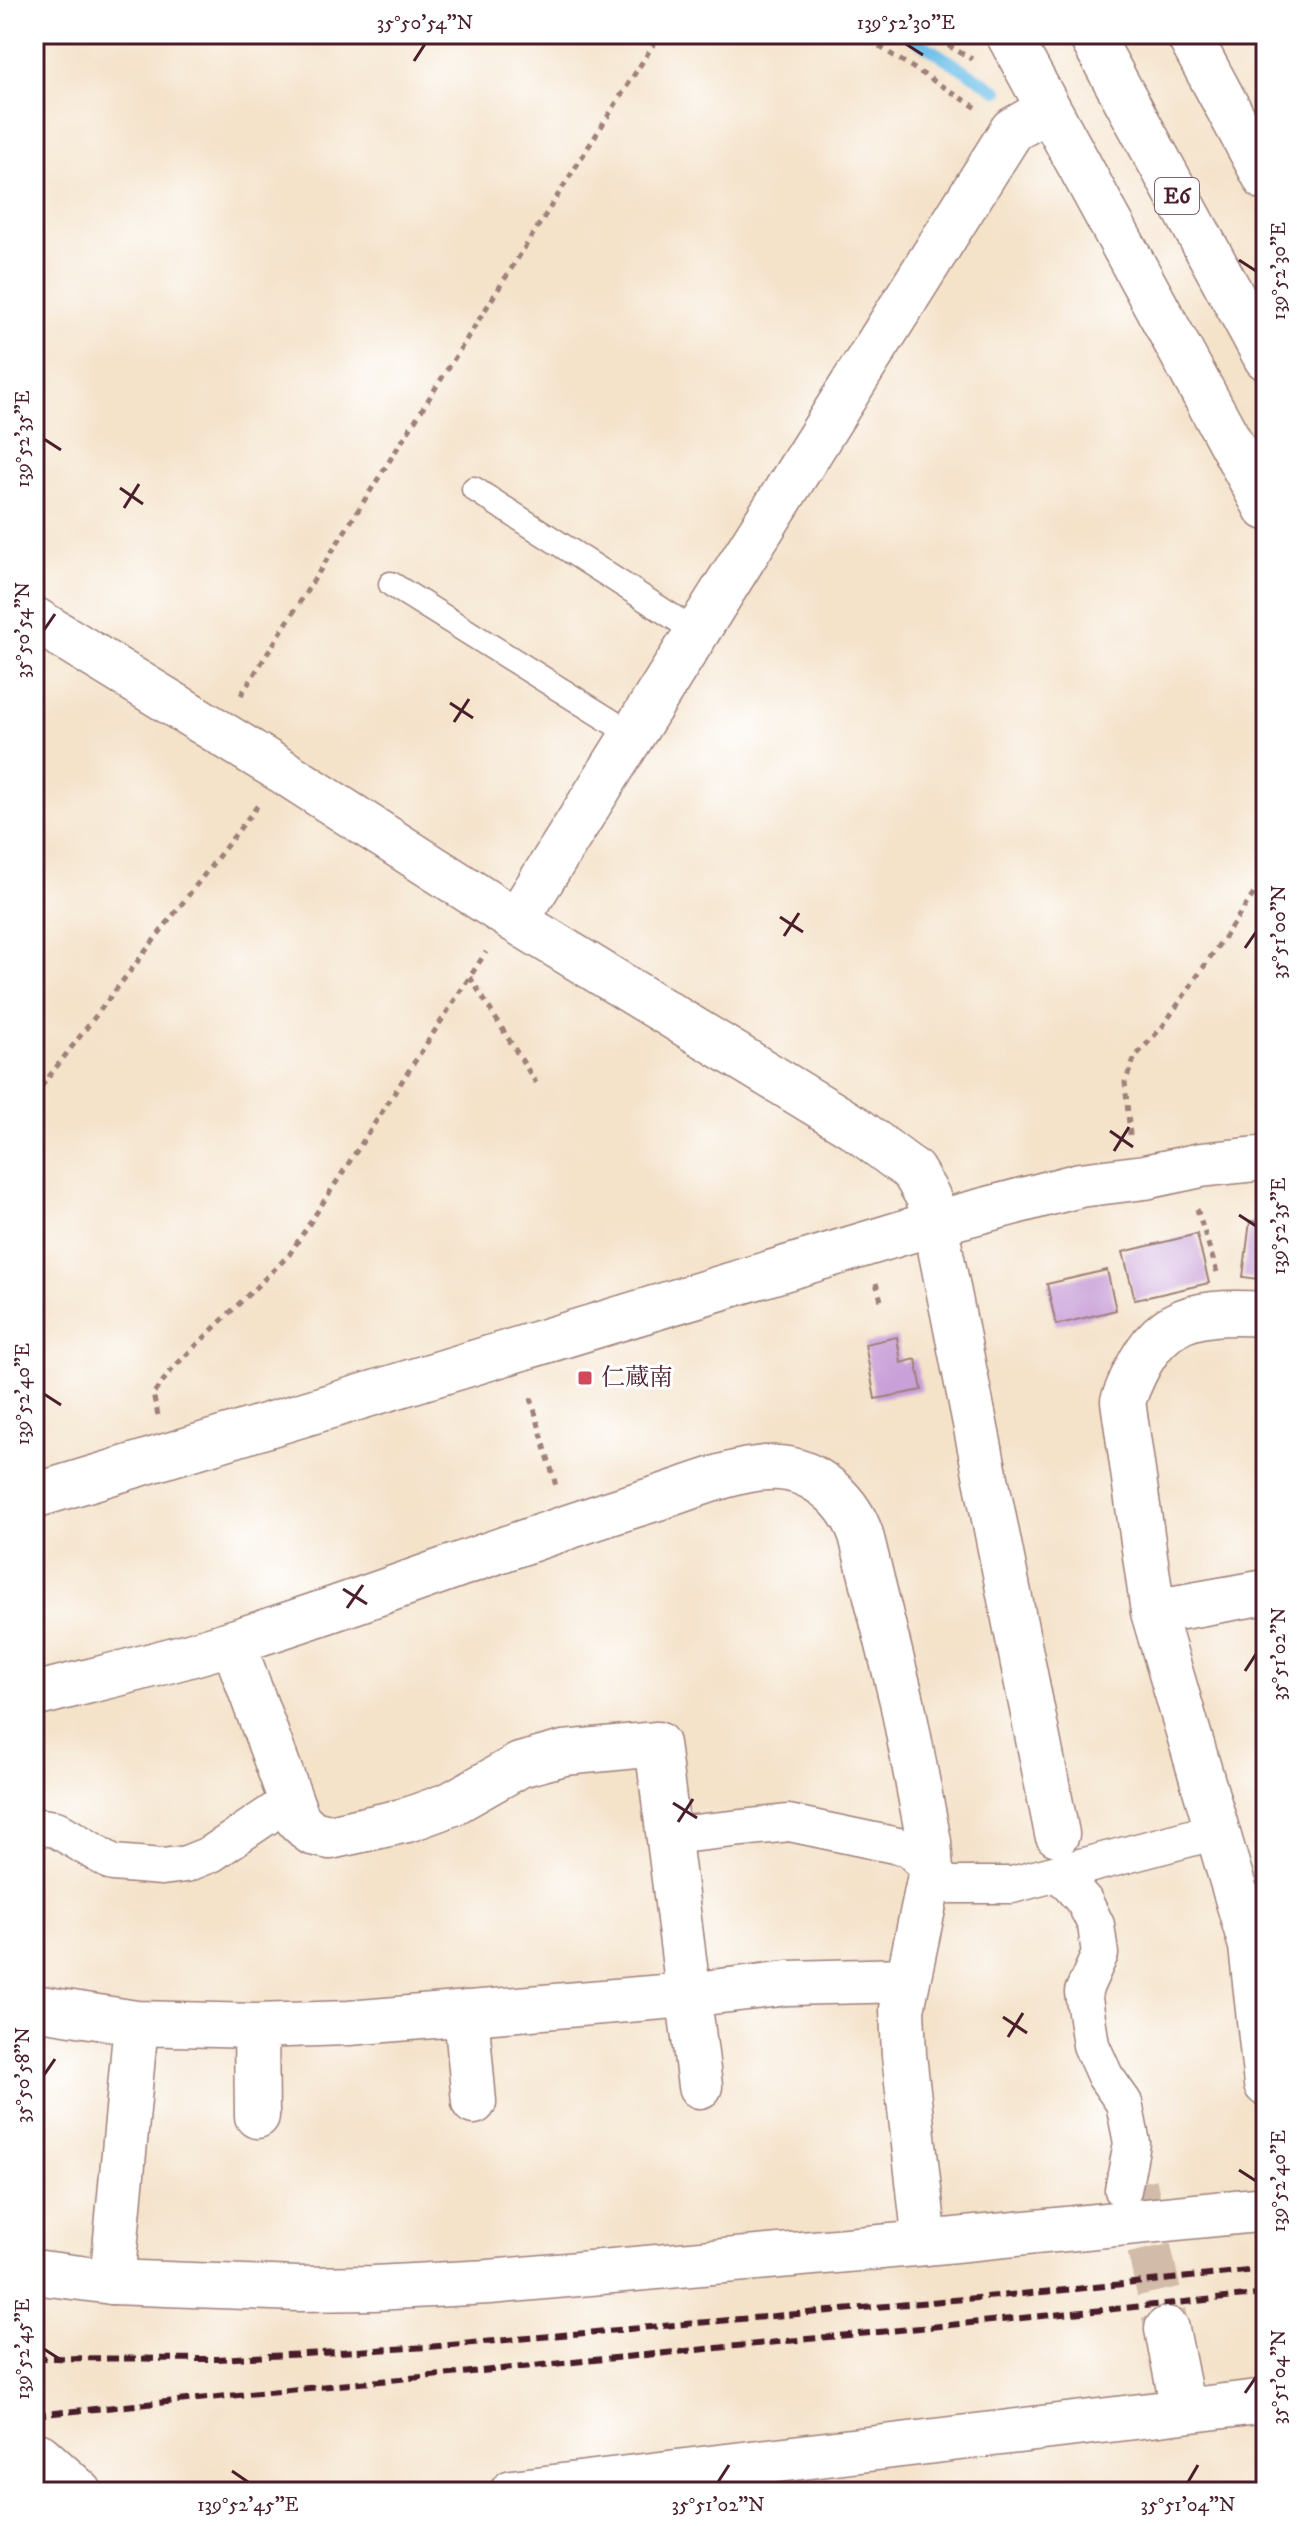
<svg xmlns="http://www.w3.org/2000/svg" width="1300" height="2526" viewBox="0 0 1300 2526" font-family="'IM FELL DW Pica','Noto Serif JP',serif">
<rect width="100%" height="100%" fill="#fff"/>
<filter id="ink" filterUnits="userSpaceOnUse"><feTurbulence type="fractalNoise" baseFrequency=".0125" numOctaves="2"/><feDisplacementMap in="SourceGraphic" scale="16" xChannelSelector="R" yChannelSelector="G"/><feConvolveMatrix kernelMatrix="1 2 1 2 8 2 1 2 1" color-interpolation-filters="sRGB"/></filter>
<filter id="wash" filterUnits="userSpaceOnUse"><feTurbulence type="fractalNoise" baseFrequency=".006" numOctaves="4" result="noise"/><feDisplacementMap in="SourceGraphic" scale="32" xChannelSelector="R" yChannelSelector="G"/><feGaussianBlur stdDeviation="1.8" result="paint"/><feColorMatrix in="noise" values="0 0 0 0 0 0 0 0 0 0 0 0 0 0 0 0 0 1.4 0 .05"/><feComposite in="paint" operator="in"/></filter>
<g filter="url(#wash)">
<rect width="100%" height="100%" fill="#f4e2c9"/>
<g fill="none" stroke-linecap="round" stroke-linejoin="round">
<path stroke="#6dc0e9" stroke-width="12" d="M906,34L998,91"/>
</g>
<g id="blocks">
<path fill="#c9a0d8" d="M1250,1221L1266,1223V1280L1243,1277Z
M1197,1234L1209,1283L1135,1300L1123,1252Z
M1107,1270L1116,1310L1056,1325L1047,1284Z
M897,1337L901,1363L916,1359L922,1390L875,1399L865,1344Z"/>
</g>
</g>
<g filter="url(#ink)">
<use href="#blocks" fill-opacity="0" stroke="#9f807a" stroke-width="2"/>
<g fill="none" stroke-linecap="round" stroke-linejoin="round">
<path stroke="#d2bba9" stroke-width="44" stroke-dasharray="44 22" stroke-linecap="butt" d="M1135,2184L1167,2329"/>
<defs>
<path id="service" d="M474,489L698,633
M391,584L633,735"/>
<path id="pedestrian" d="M34,1826L56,1829L113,1863L162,1867L186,1864L211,1854L291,1800
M668,1836L789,1823L908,1848L947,1885H1012L1217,1831
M1060,1874L1084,1901L1096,1925L1100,1954L1083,1992L1091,2045L1105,2076L1124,2103L1132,2143L1123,2190"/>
<path id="minor" d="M34,619L284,772L516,921L854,1127L913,1171L928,1197L935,1223
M516,921L1012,130L1048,110
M1266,1314C1183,1309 1153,1320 1123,1401L1153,1612L1251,1946L1266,2084
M1153,1612L1266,1592
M233,1643L298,1820L312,1833L330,1837L407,1820L451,1804L520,1765L564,1753L657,1744L700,2086
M34,1695C100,1678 168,1663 233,1642C376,1598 515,1541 658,1498C696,1486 749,1462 788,1469C822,1476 850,1503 861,1535L902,1701L929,1842L931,1871L902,2009L904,2055L925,2243
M34,2007L136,2023L256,2026L349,2023L687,1995L788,1983L906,1980
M466,2013L474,2102
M256,2026L257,2116
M112,2282L136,2023
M40,2456L80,2492"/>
<path id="tertiary" d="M1008,34L1266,508
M935,1223L1057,1834
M34,1496L935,1223L1080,1185L1145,1177L1201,1165L1266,1158
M34,2272L112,2282L298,2289L374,2288L489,2282L925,2243L1266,2209
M1167,2329L1183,2410
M512,2492L1266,2401"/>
<path id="motorway" d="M1090,34L1266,358
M1188,34L1266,179"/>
</defs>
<use href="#service" stroke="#9f807a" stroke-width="27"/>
<use href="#pedestrian" stroke="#9f807a" stroke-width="39"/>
<use href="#minor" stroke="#9f807a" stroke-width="47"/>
<use href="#tertiary" stroke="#9f807a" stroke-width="47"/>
<use href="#motorway" stroke="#9f807a" stroke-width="47"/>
<path stroke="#9f807a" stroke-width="5" stroke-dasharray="6 6" stroke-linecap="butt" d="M859,34L977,108
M927,34L972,59
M241,695L660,34
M470,977L536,1083
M34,1096L258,805
M1130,1135L1125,1082L1135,1057L1163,1026L1266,876
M1197,1209L1217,1272
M876,1283L882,1304
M531,1398L556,1486
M158,1415L153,1394L174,1367L289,1255L486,952"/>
<use href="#service" stroke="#fff" stroke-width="24"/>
<use href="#pedestrian" stroke="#fff" stroke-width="36"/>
<use href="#minor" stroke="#fff" stroke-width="44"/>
<use href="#tertiary" stroke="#fff" stroke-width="44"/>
<use href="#motorway" stroke="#fff" stroke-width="44"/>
<path stroke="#4a1f2b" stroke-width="6" stroke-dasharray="12 6" stroke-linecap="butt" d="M34,2358L217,2359L428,2347L1076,2289L1266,2269
M34,2415L1266,2294"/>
</g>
</g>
<path fill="none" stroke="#4a1f2b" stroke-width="3" d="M906,44L923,55M414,61L425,44M1239,260L1256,271M44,439L61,450M120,488L143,504M124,508L139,484M44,630L55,614M450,703L473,718M454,722L469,699M780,917L803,932M784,936L799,913M1245,948L1256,932M1110,1131L1133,1147M1114,1151L1129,1127M1239,1215L1256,1226M44,1394L61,1405M343,1589L367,1604M347,1608L363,1585M1245,1671L1256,1654M673,1803L697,1818M678,1822L693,1799M1003,2017L1027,2033M1008,2037L1023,2013M44,2075L55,2059M1239,2170L1256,2181M44,2349L61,2360M1245,2393L1256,2377M232,2471L248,2482M718,2482L729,2465M1188,2482L1198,2465"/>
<rect fill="#d1495b" stroke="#fff" stroke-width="3" x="577" y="1370" width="16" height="16" rx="4"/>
<g text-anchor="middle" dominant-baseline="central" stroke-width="6" stroke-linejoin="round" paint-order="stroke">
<rect fill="#fff" stroke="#80626b" stroke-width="2" x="1155" y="178" width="44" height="36" rx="6"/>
<g font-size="22" font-weight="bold" fill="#4a1f2b">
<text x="1177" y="196">E6</text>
</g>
<g font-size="24" fill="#4a1f2b" stroke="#fff" text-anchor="start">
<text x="601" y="1378">仁蔵南</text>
</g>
</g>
<rect width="1300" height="2526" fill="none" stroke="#fff" stroke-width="88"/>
<rect x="44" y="44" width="1212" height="2438" fill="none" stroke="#4a1f2b" stroke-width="3"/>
<g font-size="20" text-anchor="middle" fill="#4a1f2b">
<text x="425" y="29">35°50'54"N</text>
<text x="906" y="29">139°52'30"E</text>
<text transform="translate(1278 271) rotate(-90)" y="7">139°52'30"E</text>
<text transform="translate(22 439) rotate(-90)" y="7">139°52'35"E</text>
<text transform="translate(22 630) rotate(-90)" y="7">35°50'54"N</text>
<text transform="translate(1278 932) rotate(-90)" y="7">35°51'00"N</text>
<text transform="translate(1278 1226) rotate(-90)" y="7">139°52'35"E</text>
<text transform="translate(22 1394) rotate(-90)" y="7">139°52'40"E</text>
<text transform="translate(1278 1654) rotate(-90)" y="7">35°51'02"N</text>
<text transform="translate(22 2075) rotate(-90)" y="7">35°50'58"N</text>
<text transform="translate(1278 2181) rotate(-90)" y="7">139°52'40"E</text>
<text transform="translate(22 2349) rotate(-90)" y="7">139°52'45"E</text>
<text transform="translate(1278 2377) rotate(-90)" y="7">35°51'04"N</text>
<text x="248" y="2511">139°52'45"E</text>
<text x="718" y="2511">35°51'02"N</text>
<text x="1188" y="2511">35°51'04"N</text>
</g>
</svg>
